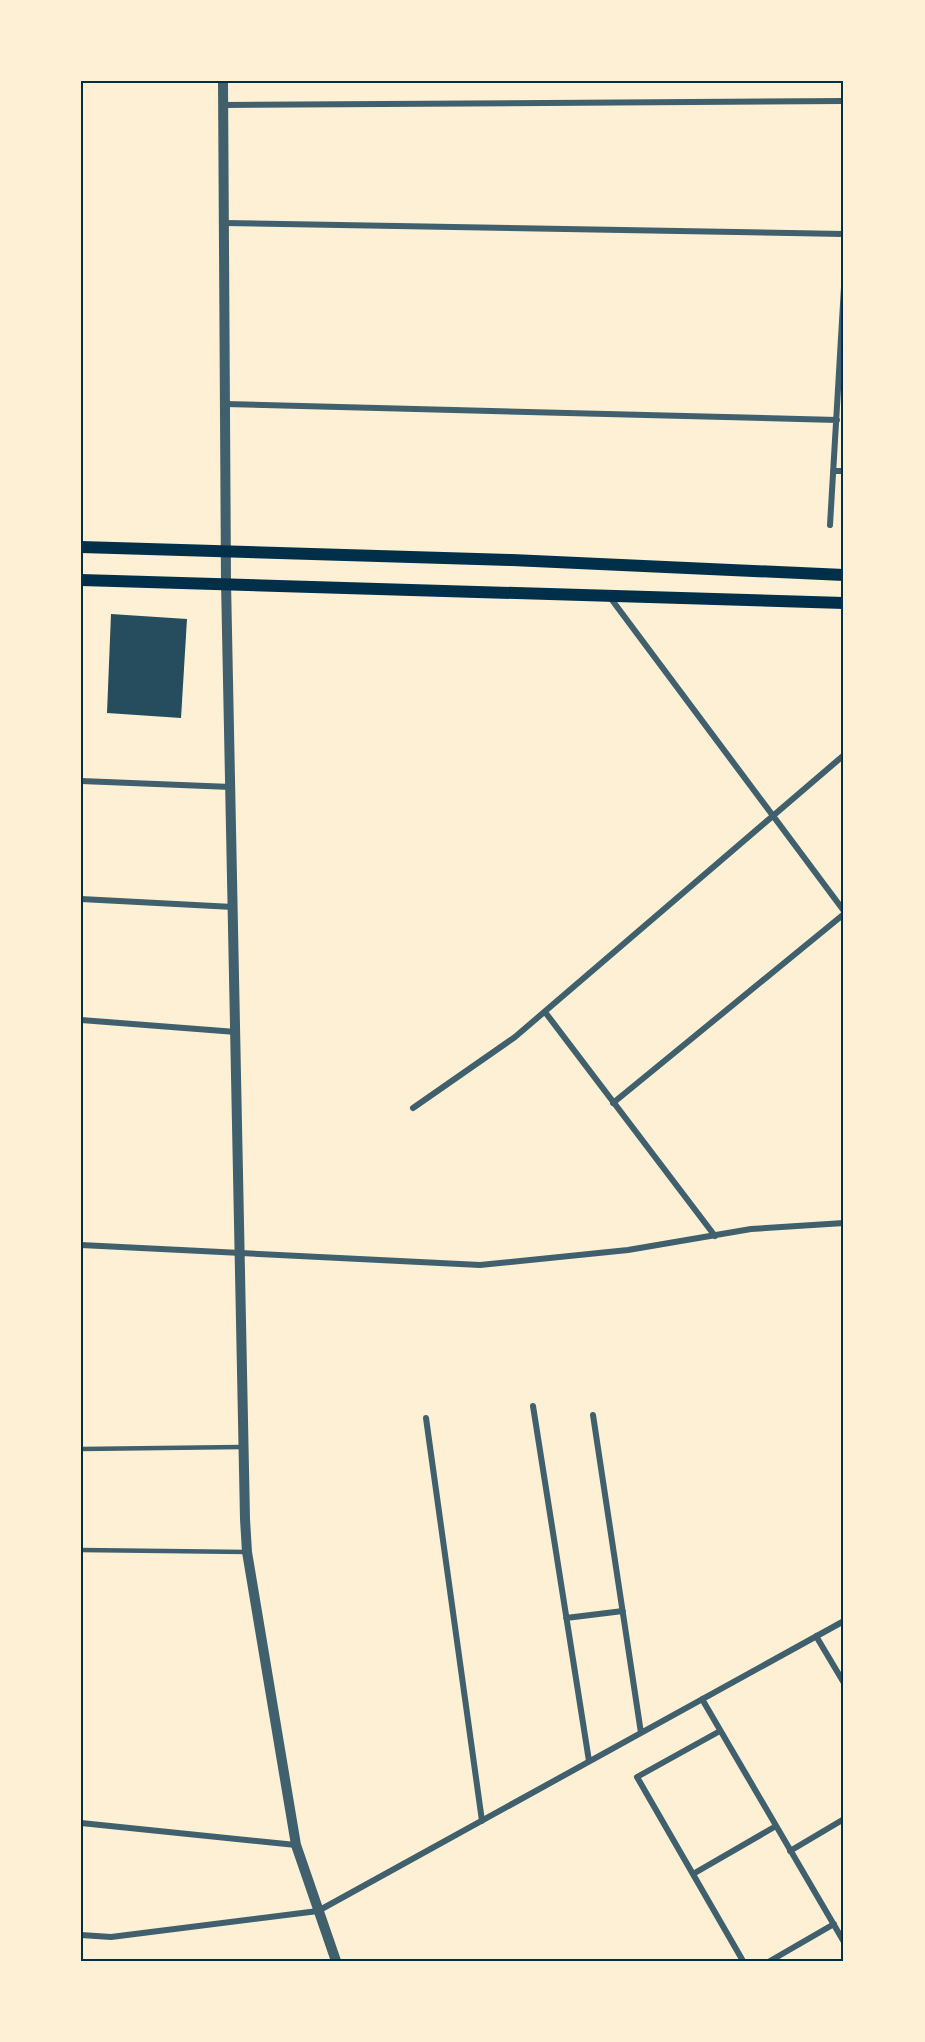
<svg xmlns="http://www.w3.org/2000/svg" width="925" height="2042" viewBox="0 0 925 2042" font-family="'Public Sans',sans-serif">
<rect width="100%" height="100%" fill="#fdf0d5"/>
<path fill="#264d5e" d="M111,614L187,619L181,718L107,713Z"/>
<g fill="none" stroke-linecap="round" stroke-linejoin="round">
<path stroke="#3f606c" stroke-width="4.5" d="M81,1449L241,1447
M81,1550L247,1552"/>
<path stroke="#3f606c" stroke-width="6" d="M223,105L844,101
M224,223L844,234
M225,404L837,420
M833,471H844
M830,525L844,287
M609,596L844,911
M81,781L231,787
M81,899L233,907
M545,1012L715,1236
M81,1020L236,1032
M613,1103L844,914
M413,1108L515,1037L844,755
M81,1245L480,1265L628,1250L751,1229L844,1223
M533,1406L589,1761
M593,1415L641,1733
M426,1418L482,1821
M566,1618L623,1611
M816,1636L844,1683
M702,1699L844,1942
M720,1731L637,1777L743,1961
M81,1823L296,1845
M790,1851L844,1819
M693,1874L776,1826
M81,1935L111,1937L318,1911L844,1621
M770,1961L834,1924"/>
<path stroke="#3f606c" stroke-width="10" d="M223,81L226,582L245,1519L247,1552L296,1845L336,1961"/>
<path stroke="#003049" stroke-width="12" d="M81,547L512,560L844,575
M81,580L844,603"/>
</g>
<rect width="925" height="2042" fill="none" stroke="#fdf0d5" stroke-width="165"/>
<rect x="82" y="82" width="760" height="1878" fill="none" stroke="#003049" stroke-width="2"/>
</svg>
